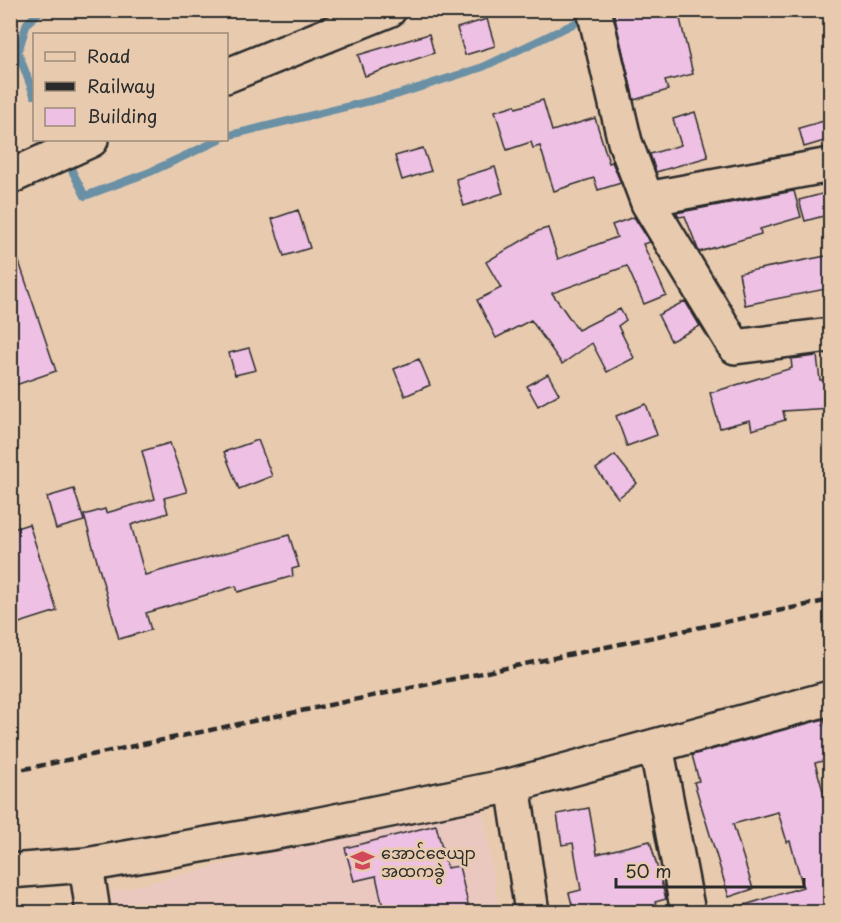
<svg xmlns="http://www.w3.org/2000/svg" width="841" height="923" viewBox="0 0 841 923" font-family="'Playpen Sans','Noto Sans Myanmar',sans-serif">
<rect width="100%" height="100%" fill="#e8cbaf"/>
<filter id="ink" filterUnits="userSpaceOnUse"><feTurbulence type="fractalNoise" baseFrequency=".0167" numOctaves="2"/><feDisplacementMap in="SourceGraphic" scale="12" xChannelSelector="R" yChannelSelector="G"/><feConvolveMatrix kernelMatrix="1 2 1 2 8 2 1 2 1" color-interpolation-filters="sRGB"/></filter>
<g filter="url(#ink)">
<path fill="#eac8bf" d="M483,809L499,912H112V892L358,831Z"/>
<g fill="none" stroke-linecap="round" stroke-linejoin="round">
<path stroke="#6b90a5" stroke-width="8" d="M18,52L34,95
M10,60L18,52L27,23L42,10
M226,136L399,94L483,67L588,17
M66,159L85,196L150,172L219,140"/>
</g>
<path fill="#edc0e4" stroke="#2b2b2b" stroke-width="1.5" d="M613,10H678L693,74L665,81L668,90L634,100Z
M487,19L495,46L465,55L457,28Z
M429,34L434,53L365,76L358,55Z
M543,100L552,131L595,118L609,163L612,162L621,183L598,190L594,178L554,191L540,146L533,148L531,142L507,150L495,111L515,105L516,108Z
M695,112L708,157L656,172L650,154L681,145L673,119Z
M831,119V139L804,147L799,128Z
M423,148L431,171L402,180L395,156Z
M495,167L503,193L464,206L456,179Z
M794,191L801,217L760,229L761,234L699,252L685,216L679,217L676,213Z
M826,193L831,214L805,221L799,200Z
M298,210L310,248L284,256L272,219Z
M634,217L650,242L643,244L666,295L644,304L627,266L552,293L578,330L620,309L626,320L618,326L634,358L607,372L592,343L562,364L531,320L496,338L477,300L501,288L486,262L538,231L548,228L558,259L617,237L612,225Z
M10,247H14L56,371L10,387Z
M831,255V288L745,305L739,273Z
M685,301L700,326L671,341L658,315Z
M249,348L256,370L235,375L229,353Z
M817,356L820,380H831V408L783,411L785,420L752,430L750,420L720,428L710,393L792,368L791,359Z
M419,359L430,385L405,396L394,369Z
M548,374L559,394L538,406L527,386Z
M646,404L657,435L627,446L616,416Z
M258,440L272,476L239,489L224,452Z
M170,443L187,492L164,498L168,513L131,525L145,575L289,535L299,567L292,569L293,576L238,592L236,586L146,613L151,630L119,639L84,515L105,509L106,513L155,499L142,451Z
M615,455L637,483L618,498L596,469Z
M74,489L84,521L56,529L47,497Z
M29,524L57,611L10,626V530Z
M824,719L831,742V759L815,763L831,819V912H736L735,908L803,887L790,841L787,842L778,812L733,824L753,889L729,897L694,782L699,781L692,755Z
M589,808L597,854L650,841L666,899L655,902L658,912H574L569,893L581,890L573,843L562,845L557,814Z
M436,825L447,868L459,866L470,912H384L376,876L354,881L345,848Z"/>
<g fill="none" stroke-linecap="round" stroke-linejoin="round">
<defs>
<path id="minor" d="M594,10L625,142L648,203L735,347L830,335
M226,76L389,10
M10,177L91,140
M647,199L830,165
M656,746L688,912
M513,785L532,912
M86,865L93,912
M10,871L86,865L311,826L513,785L830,698"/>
</defs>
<use href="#minor" stroke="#2b2b2b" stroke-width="38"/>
<use href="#minor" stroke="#e8cbaf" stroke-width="33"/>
<path stroke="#2b2b2b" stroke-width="4.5" stroke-dasharray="9 4.5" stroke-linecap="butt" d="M10,772L830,600"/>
</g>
</g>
<defs>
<symbol id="school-bare" viewBox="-9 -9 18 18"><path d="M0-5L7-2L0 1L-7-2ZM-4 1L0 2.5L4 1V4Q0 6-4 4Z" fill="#d1495b" stroke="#e8cbaf" stroke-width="2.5" paint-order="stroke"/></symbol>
</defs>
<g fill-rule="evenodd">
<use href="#school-bare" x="346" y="844" width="33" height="33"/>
</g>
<g text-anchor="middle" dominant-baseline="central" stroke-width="6" stroke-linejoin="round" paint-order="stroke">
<g font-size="16" fill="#2b2b2b" stroke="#e8cbaf" text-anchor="start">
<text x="381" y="852">အောင်ဇေယျာ<tspan x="381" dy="18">အထကခွဲ</tspan></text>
</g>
</g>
<rect width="841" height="923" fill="none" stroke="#e8cbaf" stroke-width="36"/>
<rect x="18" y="18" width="805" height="887" fill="none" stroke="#2b2b2b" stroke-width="2" filter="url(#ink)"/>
<rect x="33" y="33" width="195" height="108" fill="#e8cbaf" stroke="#9c8b7a" stroke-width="1.5"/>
<rect x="45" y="52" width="30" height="9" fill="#e8cbaf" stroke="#9c8b7a" stroke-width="1.5"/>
<text x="87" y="63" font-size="18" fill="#2b2b2b">Road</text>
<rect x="45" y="82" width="30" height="9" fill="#2b2b2b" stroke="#9c8b7a" stroke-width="1.5"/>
<text x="87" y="93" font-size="18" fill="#2b2b2b">Railway</text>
<rect x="45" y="108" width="30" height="18" fill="#edc0e4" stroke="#9c8b7a" stroke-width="1.5"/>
<text x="87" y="123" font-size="18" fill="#2b2b2b">Building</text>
<path d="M616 878v9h188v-9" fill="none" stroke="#2b2b2b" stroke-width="3"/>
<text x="625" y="878" font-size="18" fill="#2b2b2b" stroke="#e8cbaf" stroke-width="4.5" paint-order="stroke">50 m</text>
</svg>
